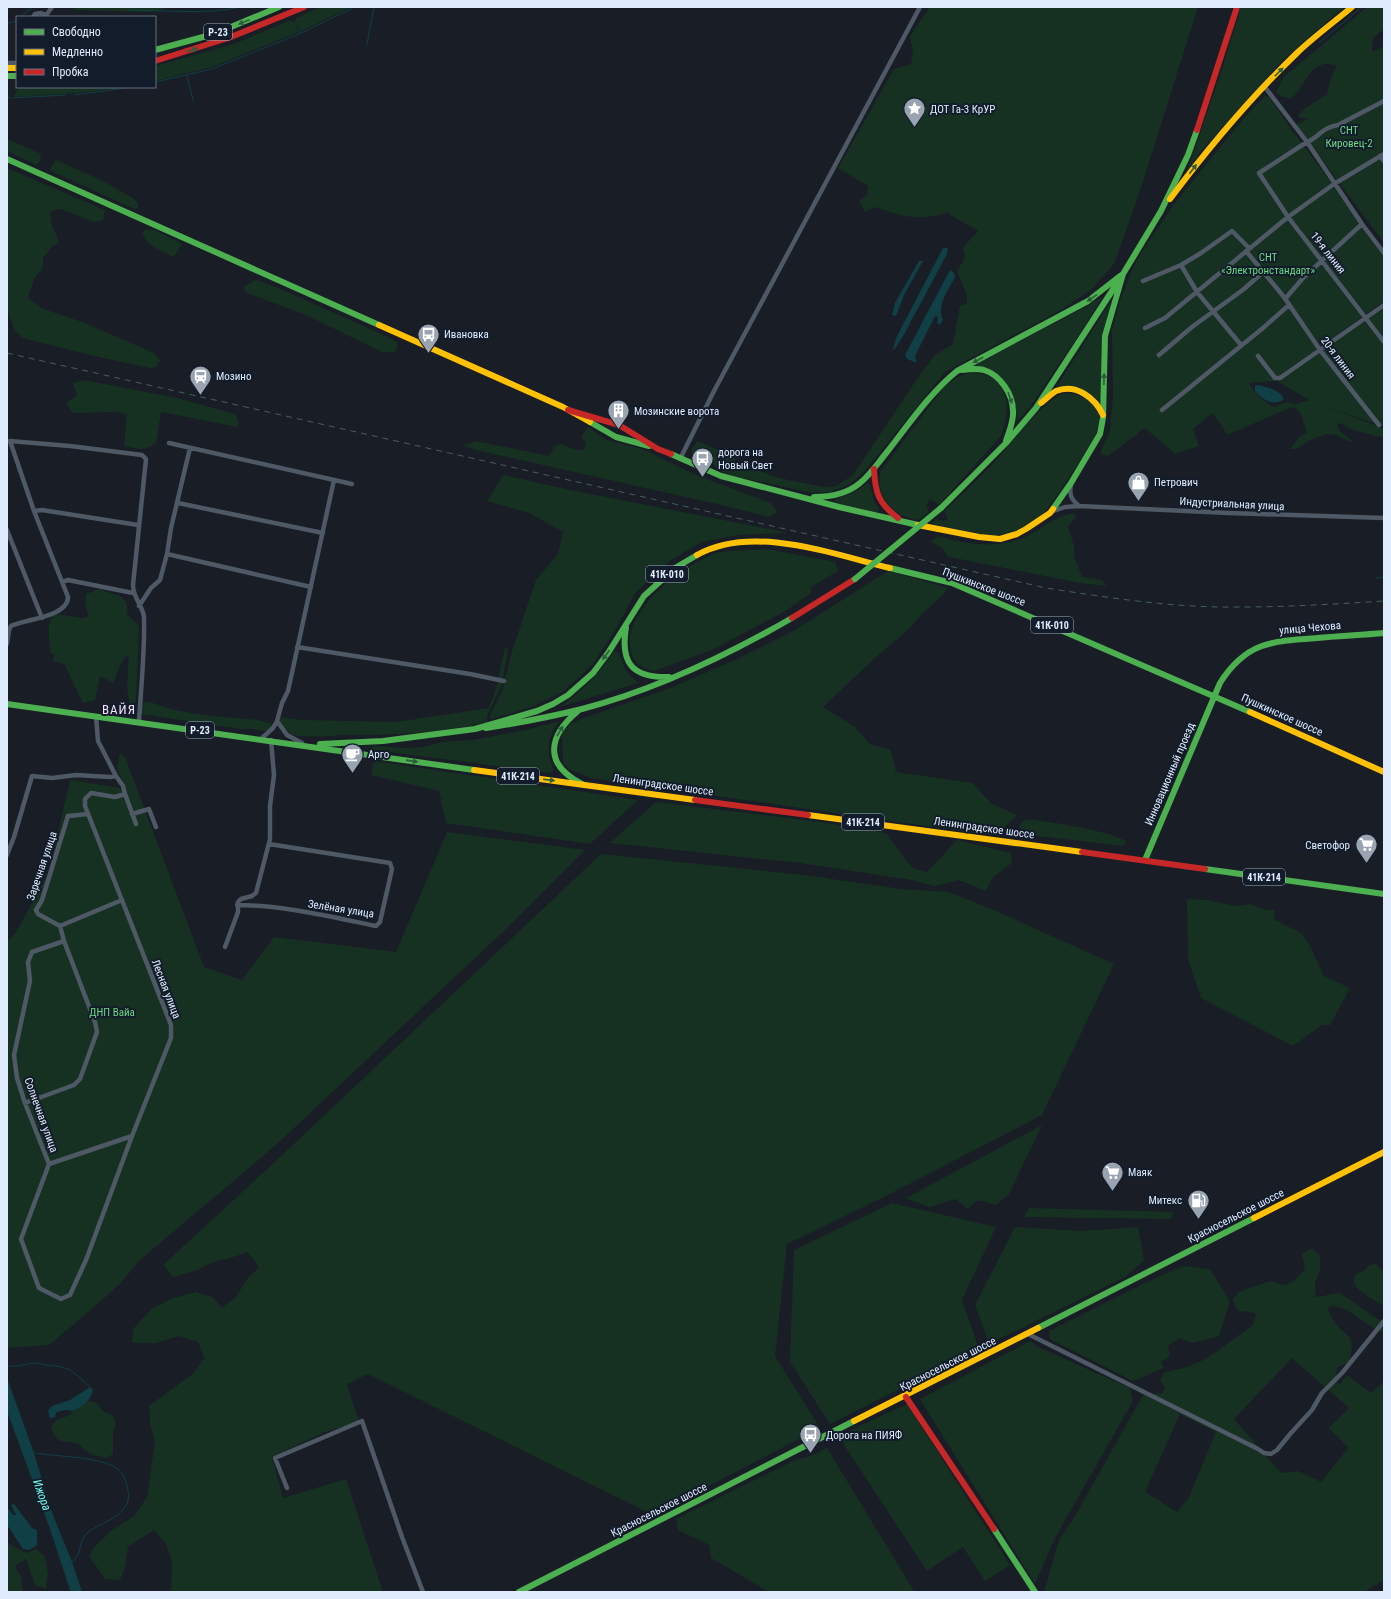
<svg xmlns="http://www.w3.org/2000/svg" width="1391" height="1599" viewBox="0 0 1391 1599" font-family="'Roboto Condensed',sans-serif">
<rect width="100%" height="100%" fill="#191d25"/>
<path fill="#163122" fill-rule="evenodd" d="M74,7H174L149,12L75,10Z
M320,7H352L301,31L299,25L296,26L299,32L212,67L155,81V66L234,44L290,20L291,22L296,21V18Z
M930,7H1198L1142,185L1114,264L1091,290L1059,311L945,372L864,472L850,484L831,492L812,493L728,475L716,467L707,458C698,460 693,458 691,449L696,444L697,441L733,456L737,465L746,470L760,471L775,477L823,487H835L853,475L921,373L936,354L953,344L960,306L967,303V295L957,272L965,257L963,247L978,231L947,213C919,221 902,217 875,207L865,212L859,201L867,195L868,186L838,168L894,69L911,64L913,52L910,36Z
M1241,7H1344L1281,62L1201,151L1187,172L1223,66Z
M1367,7H1384V29L1373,38L1372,52L1384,46V243L1296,125L1308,118H1300L1298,115L1307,107L1327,94L1331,77L1337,66C1310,56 1306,87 1291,99L1280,96L1276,92L1284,77Z
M18,87H126L78,93L15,97H14Z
M1265,96L1269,97L1291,129L1384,252V301L1273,381L1249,383C1255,395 1263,400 1274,407L1288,402L1297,404L1309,400L1277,381L1384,306V427L1323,405L1384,429V438L1350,429L1342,423L1337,425L1340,431L1353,442C1344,441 1337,433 1328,434C1323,435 1312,439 1307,442C1301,446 1299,450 1290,449L1299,437L1307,433L1300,412L1292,407L1227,435L1220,423L1212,413L1193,429L1199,446L1175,454L1145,428L1108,456L1100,454L1110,430L1113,395L1112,330L1120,300L1132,270L1140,254L1175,203L1243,119Z
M7,139L39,153L41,156L40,161L36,165L7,151Z
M56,160L101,180L133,198L138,203V208L134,209L51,171L50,169Z
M7,168L105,210L103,220L94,222L61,209L51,211C49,227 55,228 59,243L52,247L43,258V267L34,279L28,297L41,308L82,322L154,353L160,360L156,367L150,368L90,355L23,338L15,331L7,310Z
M146,229L154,230L182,244L174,257C161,251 146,246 142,232Z
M257,280L283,290L388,337L398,343L397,348L394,352H382L306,315L245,292L244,287L251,282Z
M1102,298C1083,329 1063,359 1042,389C1036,398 1025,416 1017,420C1015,387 1007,377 975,365L1089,305L1098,299Z
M1112,299C1101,333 1102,368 1101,404L1094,397L1056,388Z
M975,372C1010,378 1012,409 1001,436L939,505L930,499L926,506L929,512L919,520C894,517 876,499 880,472L943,388C954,379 961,373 975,372Z
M84,380L177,398L235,414L238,420V427L161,412L156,443C143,452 139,449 124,446L127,414L114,412L73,413L66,403L77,395L73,383Z
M1064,393L1074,394L1085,398L1097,408L1100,419L1095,437L1059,493L1043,514L1026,527L1006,535H983L931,524L936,519L943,521L948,519L944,511C961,496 977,480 993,464C1011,444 1041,402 1064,393Z
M588,427L607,440L642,449L696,475L771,503L777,512L769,517L717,504L476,450L464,446L476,441L549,456L554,447L561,444L576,450H584L586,442L581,437Z
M503,475L570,490L789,533L738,535L702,542L671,560L636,592L614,632L593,664L564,691L532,707L492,719L489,717L503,689L512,651L536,580L558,554L563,532L529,513L487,501Z
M867,483L870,484L874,501L879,509L878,512H875L837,503L834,500L858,490Z
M1074,513L1076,517L1068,526L1074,546V556L1082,577L1102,580L1106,586L1080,583L949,557L941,547L931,542L938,536C967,545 1003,550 1031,534C1045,526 1058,515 1074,513Z
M767,549L835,562L838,571L811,587V593L784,612L712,650L654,671C640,668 632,662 630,647C626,608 681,568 713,554C722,550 755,550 767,549Z
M888,571L948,588L943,595L923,613L908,630L875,658L823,707L855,727L870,744L891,750L896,772L972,783L992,804L1017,815L996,836L591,778L568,769L563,762L562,733L570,724L584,718L670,688L735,660L795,630Z
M99,589L122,597L127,604V614L139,626L136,701L130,707L127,687L129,654C120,661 118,672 113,683L100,676L95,700L83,703C76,690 71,677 64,664L53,661L54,654H51C50,642 44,622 56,614L83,618L89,616L85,604L86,594Z
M505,647L508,649L502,685L487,716V722C440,734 392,735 343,735C328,736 310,738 294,735C287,733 279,725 280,717L302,720L396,722L489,708L497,685Z
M614,651L618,652L626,671L638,683L560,707C582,691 599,674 614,651Z
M150,702C177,713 204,715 233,718C245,719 257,719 270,723L272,727L266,731L251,729H241L141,714L142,703Z
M560,721C547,736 545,753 554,770L550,773L366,749L374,746L404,748L423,747L442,742L472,740L526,730Z
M120,753L125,757L204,967L242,980L274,937L396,952L447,832L585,850L507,928L276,1145L140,1260L120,1284L79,1320L49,1345L7,1348V941L15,934L49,872L70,780L126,789L117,769Z
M374,761L638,800L590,844L446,823L439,791L371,775Z
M656,802L821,822L886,833L912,868L927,872L957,840L1011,853L1012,863L993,877L986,891L959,880L934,886L912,880L800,863L610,843Z
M1026,819C1046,821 1113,831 1127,842L1123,846L1021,834L1019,826Z
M601,854L804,875L901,889L949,892L994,910L1114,964L1042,1115L884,1197L787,1244L775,1356L820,1428L653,1515L368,1374L347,1384L359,1422L325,1432L272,1457L283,1498L346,1479L383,1592H171L172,1562L166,1544L154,1530L128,1547L125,1568L120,1580L105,1579L89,1556L94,1547L112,1530L134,1516L147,1497L155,1441L150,1425L149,1406L194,1373L204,1358L198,1342L179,1336L156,1343H132L133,1329L151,1309L173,1298L196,1292L212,1297L222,1308L236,1297L247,1279L259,1267L248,1252L230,1258L213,1262L195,1271L173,1277L163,1265L279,1158Z
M1187,899L1207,900L1235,906L1251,904L1265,910H1274L1275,920L1301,933L1308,942L1324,976L1350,988L1330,1025H1322L1293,1046L1201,998L1188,959Z
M1042,1125L1009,1194L996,1205L978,1200L967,1209L956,1199L929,1207L906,1198Z
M892,1203L996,1227L962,1300L979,1349L830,1424L790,1362L794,1250Z
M1029,1208L1174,1212L1170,1219L1024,1217Z
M1015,1227L1083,1231L1138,1227L1144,1261L1125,1277L989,1344L975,1305Z
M1312,1248L1320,1256V1271L1315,1282L1316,1297L1340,1293L1379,1320H1384V1333C1377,1330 1370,1326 1364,1322C1353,1314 1344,1306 1330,1306L1328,1310C1331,1315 1333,1320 1336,1324C1352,1341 1355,1336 1349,1362L1337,1368L1336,1376L1339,1385L1347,1375L1371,1393L1384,1381V1580L1364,1592H1044L1059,1540L1075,1516L1143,1395L1162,1393L1165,1389L1160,1379L1165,1372L1184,1368L1206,1359L1253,1325L1256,1314C1244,1308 1237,1318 1233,1299L1239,1292L1270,1281L1285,1285L1294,1281L1305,1269L1302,1254ZM1292,1358L1349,1408L1329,1428L1348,1448L1321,1482L1298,1471L1281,1473L1234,1419ZM1180,1414L1216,1432L1188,1499L1177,1512L1145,1492Z
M1376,1264L1384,1272V1306C1377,1302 1353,1289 1354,1281C1354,1278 1355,1276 1356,1274L1365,1270L1369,1265Z
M1183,1266L1210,1269L1230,1301L1219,1336L1192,1343L1180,1338L1168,1346L1170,1356L1161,1362L1164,1368L1133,1381L1050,1339L1049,1331L1145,1283Z
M1030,1341L1040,1348L1130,1388L1133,1401L1055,1538L1035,1584L920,1399Z
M89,1401L95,1402L104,1412L113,1415L116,1425L113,1431V1454L106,1458C98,1456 90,1455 85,1450C82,1448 81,1446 78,1444C64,1439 56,1446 51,1427L56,1420L70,1415L72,1411Z
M907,1404L1010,1565L985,1581L963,1547L927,1571L838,1436Z
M827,1448L914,1591L769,1592L711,1558L709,1545L678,1530L676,1519L797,1459L808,1457Z
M7,1542L9,1544L27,1553L36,1549L45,1556L48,1574L46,1589L35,1585L26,1559L15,1566L21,1577L23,1592H7Z"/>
<path fill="#104045" d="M943,248H948L947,254L902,338L894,350L893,349L897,336Z
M919,261H923L904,295L896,316L892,315L895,303Z
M950,270L954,273L955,277C948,291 936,306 943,320L940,325L937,323L938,317L935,316L915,356L917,363L907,359L905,355Z
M1258,385C1267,387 1280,390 1284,399C1274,407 1263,400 1255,391V386Z
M7,1378L34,1453L51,1510L72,1562L82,1592H70V1590L49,1526L7,1411Z
M90,1387L93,1390C90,1402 83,1406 72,1411C66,1409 62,1410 56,1413L55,1417L50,1418L48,1411L52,1406L70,1400Z
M14,1504L32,1528L37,1530V1545L29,1550L23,1549L7,1525V1507L13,1515H16L11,1505Z"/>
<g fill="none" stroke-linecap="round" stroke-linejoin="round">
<path stroke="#104045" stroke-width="1" d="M374,7H380
M1341,9L1343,7
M128,10C163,10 207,15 241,7
M20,17L33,7H40
M7,23L14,22L17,19
M298,26L301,33
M1319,43L1362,7
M367,44L374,7
M187,76L193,100
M155,82L212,69L301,33L355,7
M74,95L132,87
M7,97L11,98
M13,98L65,95
M1376,578L1384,577
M7,1366C17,1367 25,1364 35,1363C39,1363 43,1365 47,1365C72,1367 73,1372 90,1387
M35,1453C56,1457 103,1456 119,1470C123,1474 126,1481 127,1486C129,1492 129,1499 127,1504C119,1520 99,1523 87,1533C78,1540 83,1554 72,1562"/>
<path stroke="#4e5965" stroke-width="4.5" d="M33,17L35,14L41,13L46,15
M45,17L52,7
M7,63H17
M1264,86L1307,142L1362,224L1384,253
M1384,101L1338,125C1320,128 1319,138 1307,142L1259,173L1288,217L1384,342
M1380,156L1384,161
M1246,251L1284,297L1320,350L1379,425
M1181,265L1197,292L1241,345
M1143,281L1181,265L1201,253L1232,231L1249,248
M1285,299L1303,278L1362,224
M1145,328L1165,318L1288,217L1334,184L1384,154
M1159,355L1192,327L1244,289L1262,273
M1258,356L1275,378H1280L1384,305
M1162,410L1263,328L1289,305
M169,443L352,484
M680,459L714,391L920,7
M1071,484C1069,495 1071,499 1079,506
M178,503L323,533
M34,511L10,441L70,446L142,455L146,459L133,585C133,598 143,606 144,617C145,652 141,687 139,722
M1051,512L1065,507L1079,506L1229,513L1384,518
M7,530L42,618
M167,554L311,587
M62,582L68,580L133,593
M139,606L151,588L160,580L167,554L171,528L190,448
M7,644L9,630L11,626C25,619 68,617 68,597L34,511L42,510L138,525
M297,647L470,674L504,681
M277,721L287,735L302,743
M261,739L273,728L277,721L282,703L288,691L334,480
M125,794L136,824
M132,814L149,809L156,827
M7,855L14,837L32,776L52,778L76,775L110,777L116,776
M237,905C282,905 332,917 376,926L380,922L392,869L390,863L269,844
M60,926L122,900
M64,941L32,952L28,962L30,981L14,1055L17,1078L25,1103L49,1164L21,1239L39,1288L61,1299L70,1295L86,1260L132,1136L171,1038V1025L85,806V799L91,793L115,797L125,794L123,786L116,776L98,741L96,716
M225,947L238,912V902L241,899L252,896L256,893L270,839V806L274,775L271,740
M25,1103L74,1085L80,1079L97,1032L95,1022L64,941L60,926L38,914L36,910L42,900L68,816L88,814
M49,1164L132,1136
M1028,1334L1258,1449L1264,1453L1271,1454L1277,1450L1291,1433L1312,1410L1322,1393L1342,1373L1384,1321
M287,1488L275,1458L362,1421L402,1537L423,1592"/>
<path stroke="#4caf50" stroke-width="6" d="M155,50L214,34L279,7
M7,76H17
M7,159L379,325
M962,370C969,369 977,368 984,370C1000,375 1013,394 1013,411C1014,421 1009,431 1006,441
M590,422L616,437L649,446
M671,454L721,476L839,507L918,525
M814,497C830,497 848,493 860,483C871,474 878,463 887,452C909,424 929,394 957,371L1088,301L1120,276
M941,508L1006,443L1036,408L1123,274L1161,211L1188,155L1197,130
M1053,509L1071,483L1100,434L1103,418L1105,336L1123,274
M890,568L952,583L1250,712
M626,627C620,663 632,678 669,677
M7,704L474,770
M578,711C548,736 543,764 582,784
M486,728C518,723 550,717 582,709C655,690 726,656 792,618
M320,744L383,741L475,729L537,711L553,704L568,695L593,673L608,653L644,596L675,568L697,555
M1145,860L1220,683C1246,642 1272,641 1317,638C1339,636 1362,635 1384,633
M1205,869L1384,894
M1038,1328L1254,1218
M994,1529L1035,1592
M519,1592L854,1421"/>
<path stroke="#ffc107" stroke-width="6" d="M7,68H17
M1170,199C1209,147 1251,97 1298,52C1315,36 1334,22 1352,7
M379,325L563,407L590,422
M1041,403C1046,399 1051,394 1056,391C1076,383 1095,398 1103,415
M918,525L979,537L1000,539L1017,534L1026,529L1050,513L1053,509
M697,555C752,524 832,554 890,568
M1250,712L1384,772
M474,770L695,800
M808,815L1082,852
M1254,1218L1384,1152
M854,1421L1038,1328"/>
<path stroke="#c62828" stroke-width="6" d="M155,61L231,37L304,7
M1197,130L1237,7
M568,410L619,425L658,449L671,454
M874,469C875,493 879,504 898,518
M792,618L855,579
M695,800L808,815
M1082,852L1205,869
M906,1397L994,1529"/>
<path stroke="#44605d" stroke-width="1" stroke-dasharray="6 5" stroke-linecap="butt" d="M7,353L1046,588C1110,598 1174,608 1239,607C1287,607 1336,604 1384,601"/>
<path stroke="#4caf50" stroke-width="6" d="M855,579L941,508"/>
</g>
<defs><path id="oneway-solid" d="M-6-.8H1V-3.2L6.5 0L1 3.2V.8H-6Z"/></defs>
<g fill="#2d5e3c">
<use href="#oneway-solid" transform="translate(244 22) rotate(158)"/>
<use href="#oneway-solid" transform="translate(192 50) rotate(-16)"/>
<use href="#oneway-solid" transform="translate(1279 72) rotate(-45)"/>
<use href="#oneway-solid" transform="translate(1193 169) rotate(-53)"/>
<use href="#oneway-solid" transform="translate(1092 298) rotate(146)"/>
<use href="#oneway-solid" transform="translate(978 360) rotate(152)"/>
<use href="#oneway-solid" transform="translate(1104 379) rotate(-89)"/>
<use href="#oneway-solid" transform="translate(1010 398) rotate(71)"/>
<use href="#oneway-solid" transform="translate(606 655) rotate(126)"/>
<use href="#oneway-solid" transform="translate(560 731) rotate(-59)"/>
<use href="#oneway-solid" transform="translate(412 761) rotate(8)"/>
<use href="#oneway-solid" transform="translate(549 780) rotate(7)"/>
</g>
<defs>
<symbol id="sight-pin" viewBox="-11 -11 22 30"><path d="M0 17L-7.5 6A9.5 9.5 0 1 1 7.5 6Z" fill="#9aa4b1" stroke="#131c2b"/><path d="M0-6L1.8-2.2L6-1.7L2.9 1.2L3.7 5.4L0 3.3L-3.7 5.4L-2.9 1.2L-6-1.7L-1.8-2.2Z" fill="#fff"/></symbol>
<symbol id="bus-pin" viewBox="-11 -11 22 30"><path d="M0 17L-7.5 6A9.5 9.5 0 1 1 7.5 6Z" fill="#9aa4b1" stroke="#131c2b"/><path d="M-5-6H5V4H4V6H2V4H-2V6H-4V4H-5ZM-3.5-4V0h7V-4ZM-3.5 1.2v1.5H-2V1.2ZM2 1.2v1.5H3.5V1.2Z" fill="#fff"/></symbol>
<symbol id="station-pin" viewBox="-11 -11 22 30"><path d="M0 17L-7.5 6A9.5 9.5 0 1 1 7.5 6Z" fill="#9aa4b1" stroke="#131c2b"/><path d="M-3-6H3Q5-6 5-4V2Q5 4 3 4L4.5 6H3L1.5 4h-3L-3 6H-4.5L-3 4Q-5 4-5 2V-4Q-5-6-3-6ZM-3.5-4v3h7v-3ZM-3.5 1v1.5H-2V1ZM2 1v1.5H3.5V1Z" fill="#fff"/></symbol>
<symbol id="building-pin" viewBox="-11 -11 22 30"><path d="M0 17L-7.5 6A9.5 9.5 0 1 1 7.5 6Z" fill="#9aa4b1" stroke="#131c2b"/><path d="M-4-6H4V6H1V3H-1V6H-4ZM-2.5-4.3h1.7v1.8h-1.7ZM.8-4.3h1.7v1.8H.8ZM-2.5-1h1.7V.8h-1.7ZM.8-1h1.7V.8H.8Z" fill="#fff"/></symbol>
<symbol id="shop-pin" viewBox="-11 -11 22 30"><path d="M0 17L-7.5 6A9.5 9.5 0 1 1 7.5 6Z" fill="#9aa4b1" stroke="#131c2b"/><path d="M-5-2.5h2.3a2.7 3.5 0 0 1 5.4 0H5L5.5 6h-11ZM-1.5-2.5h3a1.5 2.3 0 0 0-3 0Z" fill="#fff"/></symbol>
<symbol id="cafe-pin" viewBox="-11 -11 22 30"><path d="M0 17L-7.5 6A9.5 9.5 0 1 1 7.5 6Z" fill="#9aa4b1" stroke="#131c2b"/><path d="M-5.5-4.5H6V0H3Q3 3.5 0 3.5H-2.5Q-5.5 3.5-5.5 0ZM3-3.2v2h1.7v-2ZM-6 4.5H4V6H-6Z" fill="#fff"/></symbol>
<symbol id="supermarket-pin" viewBox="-11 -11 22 30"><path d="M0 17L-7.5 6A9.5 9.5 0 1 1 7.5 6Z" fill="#9aa4b1" stroke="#131c2b"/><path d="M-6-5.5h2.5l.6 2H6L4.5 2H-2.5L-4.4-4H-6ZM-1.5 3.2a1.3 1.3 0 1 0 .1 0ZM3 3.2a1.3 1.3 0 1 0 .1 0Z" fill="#fff"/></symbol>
<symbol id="fuel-pin" viewBox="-11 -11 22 30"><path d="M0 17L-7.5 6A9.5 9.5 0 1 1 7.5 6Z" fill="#9aa4b1" stroke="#131c2b"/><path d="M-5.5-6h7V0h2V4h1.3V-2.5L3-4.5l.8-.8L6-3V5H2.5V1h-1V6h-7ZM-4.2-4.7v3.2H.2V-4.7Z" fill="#fff"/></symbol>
</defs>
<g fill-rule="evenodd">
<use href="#sight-pin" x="902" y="96" width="25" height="34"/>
<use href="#bus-pin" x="416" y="322" width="25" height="34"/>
<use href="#station-pin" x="188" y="364" width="25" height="34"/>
<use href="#building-pin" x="606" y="398" width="25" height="34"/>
<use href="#bus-pin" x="690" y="446" width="25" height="34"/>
<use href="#shop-pin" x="1126" y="470" width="25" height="34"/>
<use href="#cafe-pin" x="340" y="742" width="25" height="34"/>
<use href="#supermarket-pin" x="1354" y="832" width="25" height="34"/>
<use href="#supermarket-pin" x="1100" y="1160" width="25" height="34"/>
<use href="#fuel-pin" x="1186" y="1188" width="25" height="34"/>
<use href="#bus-pin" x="798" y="1422" width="25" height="34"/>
</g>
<g text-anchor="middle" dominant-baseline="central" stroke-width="4" stroke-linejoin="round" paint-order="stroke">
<g fill="#131c2b" stroke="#a2aebe" stroke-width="1">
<rect x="204" y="24" width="28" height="16" rx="3"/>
<rect x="646" y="566" width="42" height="16" rx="3"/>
<rect x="1031" y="617" width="42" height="16" rx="3"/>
<rect x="186" y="722" width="28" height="16" rx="3"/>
<rect x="497" y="768" width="42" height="16" rx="3"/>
<rect x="842" y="814" width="42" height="16" rx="3"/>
<rect x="1243" y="869" width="42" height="16" rx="3"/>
</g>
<g font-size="10" font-weight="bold" fill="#dfecfd">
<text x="218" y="32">Р-23</text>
<text x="667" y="574">41К-010</text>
<text x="1052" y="625">41К-010</text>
<text x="200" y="730">Р-23</text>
<text x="518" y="776">41К-214</text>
<text x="863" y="822">41К-214</text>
<text x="1264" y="877">41К-214</text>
</g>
<g font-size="11" fill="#dfecfd" stroke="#131c2b" text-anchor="start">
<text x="930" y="109">ДОТ Га-3 КрУР</text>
<text x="444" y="334">Ивановка</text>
<text x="216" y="376">Мозино</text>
<text x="634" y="411">Мозинские ворота</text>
<text x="718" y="452">дорога на<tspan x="718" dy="13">Новый Свет</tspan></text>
<text x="1154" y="482">Петрович</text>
<text x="368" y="754">Арго</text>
<text x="1350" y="845" text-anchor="end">Светофор</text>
<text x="1128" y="1172">Маяк</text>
<text x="1182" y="1200" text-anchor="end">Митекс</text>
<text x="826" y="1435">Дорога на ПИЯФ</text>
</g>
<g font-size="11" fill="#6dda82" stroke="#131c2b">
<text x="1349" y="130">СНТ<tspan x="1349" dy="13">Кировец-2</tspan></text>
<text x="1268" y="257">СНТ<tspan x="1268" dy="13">«Электронстандарт»</tspan></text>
<text x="112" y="1012">ДНП Вайа</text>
</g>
<g font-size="11" fill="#dfecfd" stroke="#131c2b">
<text transform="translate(1328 253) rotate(52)">19-я линия</text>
<text transform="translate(1338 358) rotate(53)">20-я линия</text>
<text transform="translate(1232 504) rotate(3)">Индустриальная улица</text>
<text transform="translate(984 587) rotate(21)">Пушкинское шоссе</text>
<text transform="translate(1310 628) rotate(-5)">улица Чехова</text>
<text transform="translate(1282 715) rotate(24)">Пушкинское шоссе</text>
<text transform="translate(1170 774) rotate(-67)">Инновационный проезд</text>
<text transform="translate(663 785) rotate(8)">Ленинградское шоссе</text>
<text transform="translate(984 828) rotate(8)">Ленинградское шоссе</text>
<text transform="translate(42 866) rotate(-71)">Заречная улица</text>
<text transform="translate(341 909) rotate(9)">Зелёная улица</text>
<text transform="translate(166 989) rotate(69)">Лесная улица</text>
<text transform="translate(41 1115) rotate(70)">Солнечная улица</text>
<text transform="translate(1236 1216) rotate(-27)">Красносельское шоссе</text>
<text transform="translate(948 1364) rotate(-27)">Красносельское шоссе</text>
<text transform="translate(659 1510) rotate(-27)">Красносельское шоссе</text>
</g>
<g font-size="12" font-style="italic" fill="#73f6e9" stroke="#131c2b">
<text transform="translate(42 1495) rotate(70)">Ижора</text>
</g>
<g font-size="13" letter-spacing="1" fill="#f7e1fd" stroke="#131c2b">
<text x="119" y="709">ВАЙЯ</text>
</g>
</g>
<rect width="1391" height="1599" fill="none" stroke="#dfecfd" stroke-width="16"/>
<rect x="16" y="16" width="140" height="72" fill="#131c2b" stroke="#656f7f"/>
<rect x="24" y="29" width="20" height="6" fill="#4caf50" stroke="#656f7f"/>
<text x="52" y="36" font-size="12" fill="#dfecfd">Свободно</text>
<rect x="24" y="49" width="20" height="6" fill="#ffc107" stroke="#656f7f"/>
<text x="52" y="56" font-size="12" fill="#dfecfd">Медленно</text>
<rect x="24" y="69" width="20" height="6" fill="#c62828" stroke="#656f7f"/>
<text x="52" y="76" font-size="12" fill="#dfecfd">Пробка</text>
</svg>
